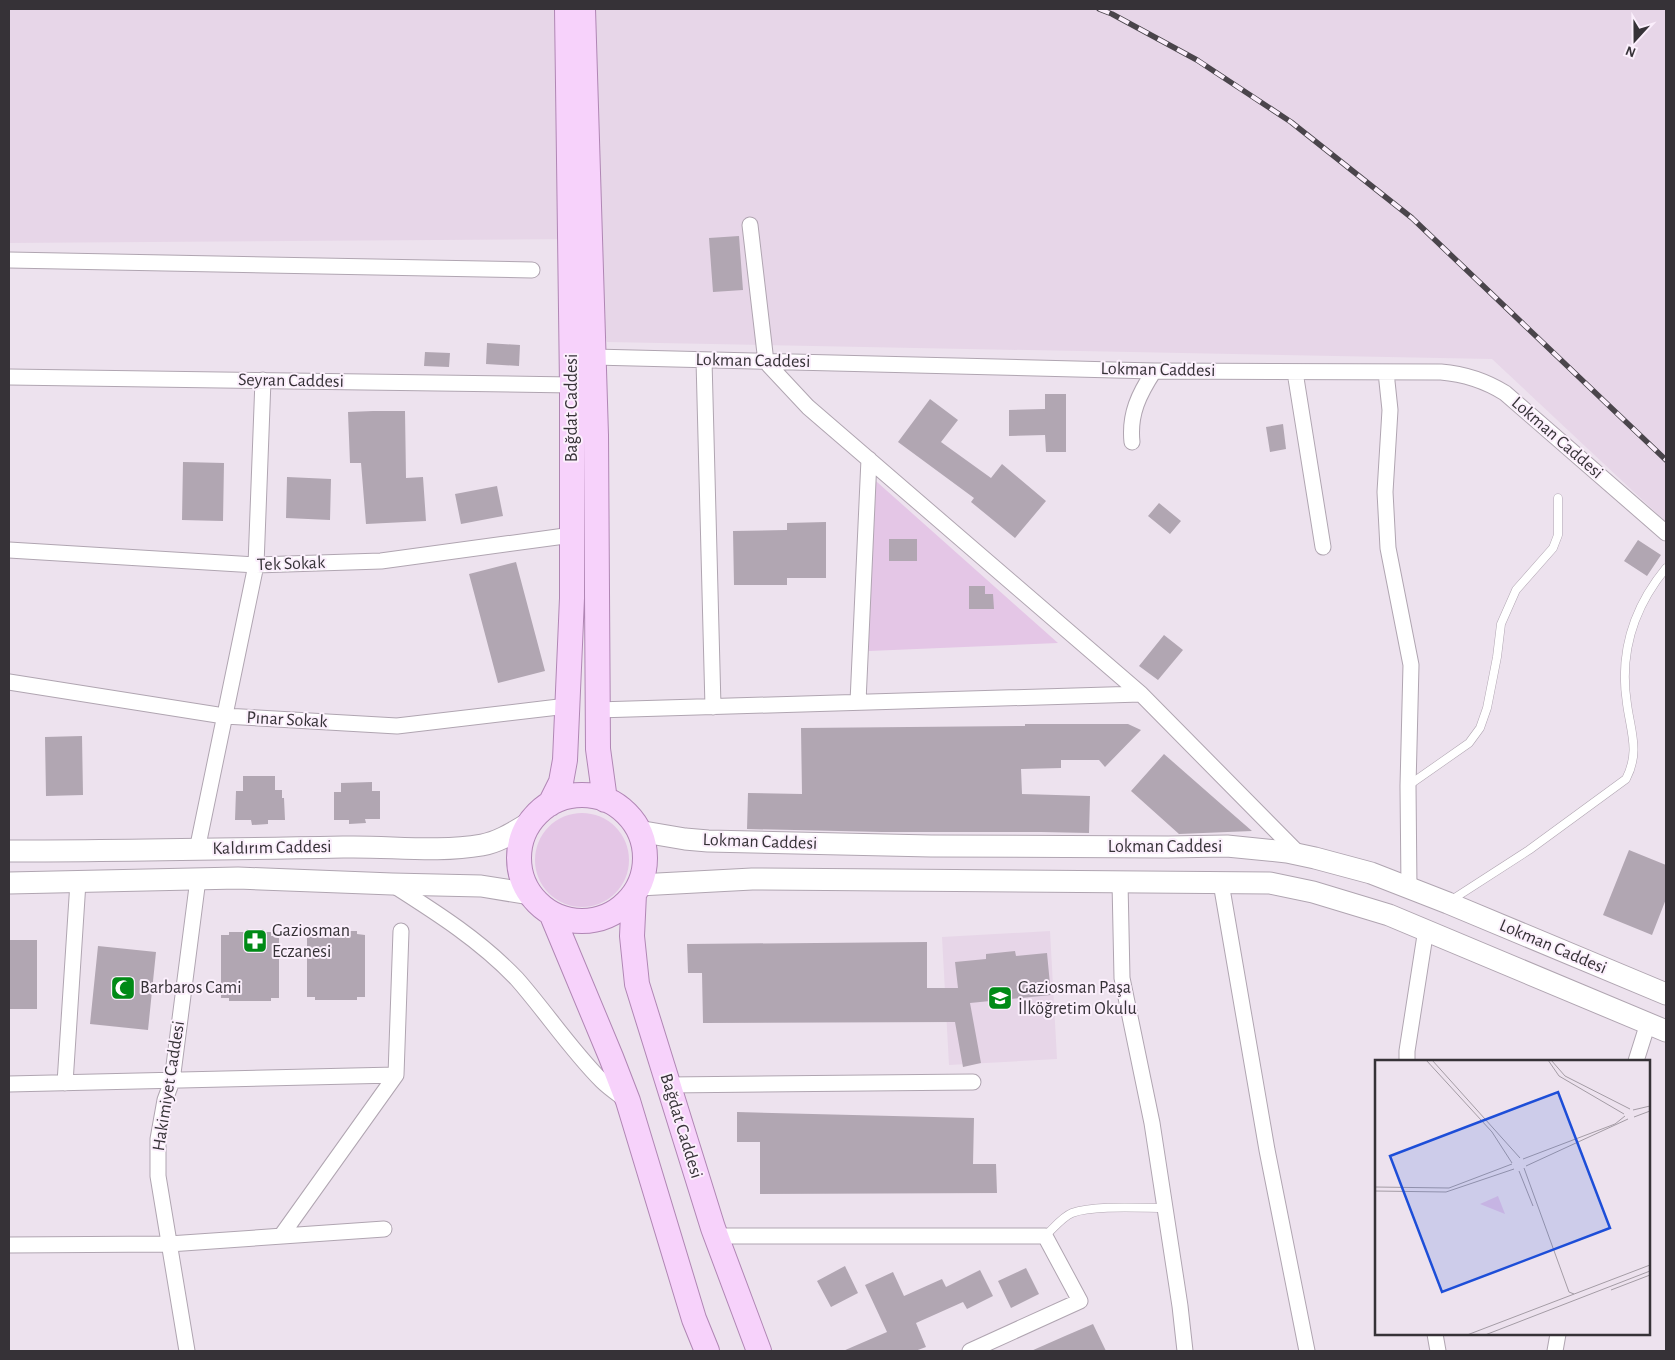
<svg xmlns="http://www.w3.org/2000/svg" width="1675" height="1360" viewBox="0 0 1675 1360" font-family="'Alegreya Sans',sans-serif">
<rect width="100%" height="100%" fill="#ede2ee"/>
<path fill="#e7d6e8" d="M9,9H1666V522L1492,359L607,342L581,239L9,243Z
M1050,931L1057,1059L949,1065L942,937Z"/>
<path fill="#e4c6e6" d="M868,474L1058,643L869,651Z
M535 860a47 47 0 1 1 94 0a47 47 0 1 1-94 0Z"/>
<path fill="#b1a6b2" d="M739,236L743,290L713,292L709,238Z
M487,343L520,345L519,366L486,364Z
M425,352L450,353L449,367L424,366Z
M1045,394H1066V452H1046L1045,435L1009,436V410L1045,409Z
M930,399L958,420L941,442L991,478L1002,464L1046,501L1015,538L971,502L974,498L898,442Z
M373,411H405L406,478L423,477L426,521L366,524L361,463H350L348,412Z
M1283,424L1286,449L1270,452L1266,427Z
M183,462L224,463L223,521L182,520Z
M287,477L331,479L330,520L286,518Z
M497,486L503,516L461,524L455,494Z
M1159,503L1181,521L1170,534L1148,516Z
M826,522V578H787V585H734L733,531L787,530V523Z
M889,539H917V561H889Z
M1638,540L1661,555L1647,576L1624,561Z
M516,562L545,671L498,683L469,574Z
M969,586H985V594H993L994,609H969Z
M1164,635L1183,650L1158,680L1139,666Z
M1025,724H1128L1141,730L1105,767L1099,760H1061V768L1021,769L1022,794L1090,796L1089,833L1041,832H882L747,829L748,793L802,794L801,728L1025,726Z
M82,736L83,795L46,796L45,737Z
M1164,754L1221,804L1252,831L1179,834L1131,791Z
M243,776H275V790H282V798H284L285,820H268V824L252,825L251,820H235L236,791H243Z
M372,782V791H380V819H365L366,823L349,824V820H334V792H341V783Z
M1629,850L1666,865V899L1652,935L1603,915Z
M315,931H357V934L365,935V997H357V1000H315V997H307V935L315,934Z
M229,932H271V936H279V998H271V1001H229V998H221V935H229Z
M9,940H37V1009H9Z
M927,942V988H958L955,962L986,959V954L1015,951L1016,956L1047,953L1051,995L970,1003L981,1063L963,1067L955,1022L703,1023L702,973H688L687,944Z
M98,946L156,952L148,1030L90,1024Z
M737,1112L974,1118L973,1164H996L997,1193L760,1194V1142H737Z
M845,1266L858,1293L831,1307L817,1281Z
M1026,1268L1039,1294L1011,1308L998,1281Z
M980,1270L993,1296L967,1309L963,1302L916,1323L926,1347L915,1351H843L887,1332L865,1285L893,1272L904,1296L942,1279L946,1287Z
M1093,1324L1106,1351H1031L1065,1336Z"/>
<g fill="none" stroke-linecap="round" stroke-linejoin="round">
<defs>
<path id="lane" d="M1409,785L1469,743L1480,728L1487,708L1497,657L1501,624L1516,590L1553,548L1558,535V498
M1450,901L1529,850L1626,779C1640,752 1631,733 1627,704C1619,653 1634,607 1666,568
M1045,1236C1053,1229 1062,1217 1072,1213C1093,1205 1141,1208 1165,1208"/>
<path id="street" d="M750,225L766,362L808,407L1141,694L1300,855
M9,260L532,270
M594,357L1154,371L1441,372C1465,374 1484,380 1505,393L1666,533
M704,360L713,707
M1295,372L1323,547
M1386,372L1390,410L1385,492L1388,548L1411,665L1408,786L1409,888
M9,377L572,385
M1132,442C1129,414 1139,394 1154,371
M9,550L256,565L381,561L572,535
M9,682L224,716L397,726L567,706
M858,702L869,459
M597,710L1141,694
M197,850L256,565L263,380
M1120,882L1122,978L1152,1123L1180,1306L1185,1351
M1221,883L1267,1150L1307,1351
M393,885C437,913 481,941 517,979C546,1012 571,1050 602,1081C609,1088 618,1094 626,1100
M1407,1061V1051L1426,929
M1636,1061L1648,1023
M65,1083L78,882
M9,1084L396,1075L401,931
M668,1085L973,1082
M281,1236L396,1075
M716,1236H1045L1080,1301L970,1351
M9,1245L169,1244L384,1229
M1435,1334L1438,1351
M187,1351L158,1176V1139L165,1100L172,1081L198,879
M1555,1351L1558,1334"/>
<path id="secondary" d="M638,831L685,839L708,841L931,846L1168,847L1227,846L1287,852L1315,858L1371,873L1448,903L1666,994
M9,851C121,851 233,849 346,847C390,846 437,853 482,845C499,842 514,832 529,823
M9,883L238,878L392,884L481,886L530,894
M639,885L752,879L1270,883L1313,892L1389,915L1666,1031"/>
<path id="primary" d="M583,9L596,435L598,749L605,800
M519 858a63 63 0 1 1 126 0a63 63 0 1 1-126 0Z
M550,804L561,782L565,760L572,598V385L567,9
M634,894L632,936L637,984L713,1228L759,1351
M551,913L611,1057L628,1101L694,1319L707,1351"/>
</defs>
<use href="#lane" stroke="#b0a5b1" stroke-width="9"/>
<use href="#street" stroke="#b0a5b1" stroke-width="17"/>
<use href="#secondary" stroke="#b0a5b1" stroke-width="23"/>
<use href="#primary" stroke="#b086b4" stroke-width="26"/>
<use href="#lane" stroke="#fff" stroke-width="8"/>
<use href="#street" stroke="#fff" stroke-width="15"/>
<use href="#secondary" stroke="#fff" stroke-width="21"/>
<use href="#primary" stroke="#f7d2fb" stroke-width="24"/>
<defs>
<path id="rail" d="M1099,9L1112,14L1197,60L1291,122L1412,218L1666,460"/>
</defs>
<use href="#rail" stroke="#4a454b" stroke-width="5.5"/>
<use href="#rail" stroke="#fbeffc" stroke-width="4" stroke-dasharray="11" stroke-linecap="butt"/>
</g>
<defs>
<symbol id="pharmacy-square" viewBox="-11 -11 22 22"><rect x="-9" y="-9" width="18" height="18" rx="4" fill="#008a16" stroke="#fbeffc"/><path d="M-2-6h4v4h4v4h-4v4h-4v-4h-4v-4h4Z" fill="#fff"/></symbol>
<symbol id="mosque-square" viewBox="-11 -11 22 22"><rect x="-9" y="-9" width="18" height="18" rx="4" fill="#008a16" stroke="#fbeffc"/><path d="M3.5-4.9A6 6 0 1 0 3.5 4.9A5 5 0 1 1 3.5-4.9Z" fill="#fff"/></symbol>
<symbol id="school-square" viewBox="-11 -11 22 22"><rect x="-9" y="-9" width="18" height="18" rx="4" fill="#008a16" stroke="#fbeffc"/><path d="M0-5L7-2L0 1L-7-2ZM-4 1L0 2.5L4 1V4Q0 6-4 4Z" fill="#fff"/></symbol>
</defs>
<g fill-rule="evenodd">
<use href="#pharmacy-square" x="241" y="927" width="28" height="28"/>
<use href="#mosque-square" x="109" y="974" width="28" height="28"/>
<use href="#school-square" x="986" y="984" width="28" height="28"/>
</g>
<g text-anchor="middle" dominant-baseline="central" stroke-width="4" stroke-linejoin="round" paint-order="stroke">
<g font-size="18" fill="#363237" stroke="#fbeffc">
<text transform="translate(753 361) rotate(1)">Lokman Caddesi</text>
<text transform="translate(1158 370) rotate(1)">Lokman Caddesi</text>
<text transform="translate(291 381) rotate(1)">Seyran Caddesi</text>
<text transform="translate(572 408) rotate(-90)">Bağdat Caddesi</text>
<text transform="translate(1557 438) rotate(41)">Lokman Caddesi</text>
<text transform="translate(291 564) rotate(-2)">Tek Sokak</text>
<text transform="translate(287 720) rotate(3)">Pınar Sokak</text>
<text transform="translate(760 842) rotate(2)">Lokman Caddesi</text>
<text x="1165" y="847">Lokman Caddesi</text>
<text transform="translate(272 848) rotate(-1)">Kaldırım Caddesi</text>
<text transform="translate(1553 947) rotate(23)">Lokman Caddesi</text>
<text transform="translate(169 1086) rotate(-81)">Hakimiyet Caddesi</text>
<text transform="translate(681 1126) rotate(73)">Bağdat Caddesi</text>
</g>
<g font-size="18" fill="#363237" stroke="#fbeffc" text-anchor="start">
<text x="272" y="931">Gaziosman<tspan x="272" dy="21">Eczanesi</tspan></text>
<text x="140" y="988">Barbaros Cami</text>
<text x="1018" y="988">Gaziosman Paşa<tspan x="1018" dy="21">İlköğretim Okulu</tspan></text>
</g>
</g>
<g transform="translate(1375 1060)">
<rect width="275" height="275" fill="#ede2ee"/>
<path d="M123,136L130,154L105,144Z" fill="#e4c6e6"/>
<path fill="none" stroke="#a49ca5" stroke-width="1" d="M51,0L117,72L137,103M57,0L145,98M173,0L184,16L249,54M176,0L190,16L255,49M258,50L275,46M259,57L275,51M148,99L240,64L250,56M151,106L253,59M149,108L194,232L199,234M144,111L158,146M0,127L74,128L137,104M0,131L71,132L139,109M236,230L275,215M92,275L275,205M110,275L275,211"/>
<path fill="#1d4ed8" fill-opacity="0.15" stroke="#1d4ed8" stroke-width="2.5" d="M183,32L235,168L67,232L15,96Z"/>
<rect width="275" height="275" fill="none" stroke="#363237" stroke-width="2.5"/>
</g>
<rect width="1675" height="1360" fill="none" stroke="#363237" stroke-width="20"/>
<g transform="translate(1635 40) rotate(201)" stroke="#fbeffc" stroke-width="4" paint-order="stroke">
<path d="M0-4L9 19L0 12L-9 19Z" fill="#363237"/>
<text y="-8" font-size="14" font-weight="bold" text-anchor="middle" fill="#363237">N</text>
</g>
</svg>
